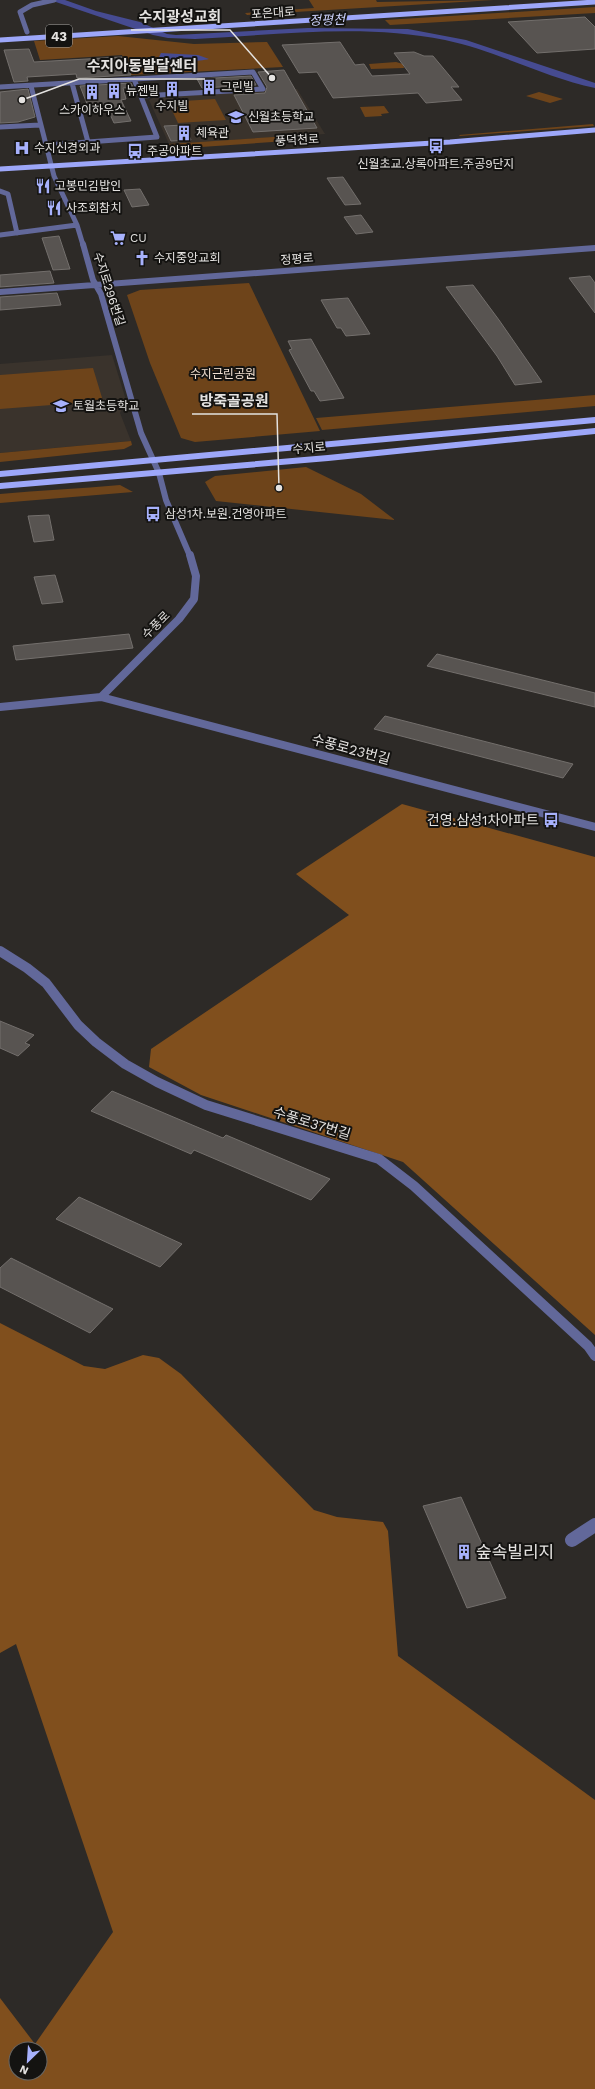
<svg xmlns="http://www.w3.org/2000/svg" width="595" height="2089" viewBox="0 0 595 2089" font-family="'Work Sans','Noto Sans KR',sans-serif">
<rect width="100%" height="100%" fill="#2d2a27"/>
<path fill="#3a332c" d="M297,89L325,134L169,144L149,100L153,98Z
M112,355L126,400L120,413L131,441L0,453V364Z"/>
<path fill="#6e441a" d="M309,0H376L377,2L494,0L247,15L245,13L314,8Z
M595,7V13L390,25L385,20Z
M118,36L194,44L267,42L283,67L131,75L122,55L40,60L34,41Z
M396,62L403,64L404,68L371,69L369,64Z
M539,92L563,99L550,103L526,96Z
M215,99L226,120L178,123L168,102Z
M384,106L389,113L381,114L382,116L365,117L360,107Z
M593,124L594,126L460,136L459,135Z
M303,135L316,139L172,149L169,144Z
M249,283L320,431L195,442L181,438L150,363L127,295L140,290Z
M93,368L103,401L0,409V375Z
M595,395V406L322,430L316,418Z
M131,441L132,445L124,449L0,462V453Z
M306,467L361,494L395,520L216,501L205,482L215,476Z
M120,485L133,492L0,503V494C40,490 80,489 120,485Z"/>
<path fill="#804f1d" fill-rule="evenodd" d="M402,804L595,857V1335L403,1162L201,1095L149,1067L151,1049L349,915L296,874Z
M0,1323L84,1366L105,1369L143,1355L159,1358L181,1374L314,1510L337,1517L383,1522L388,1531L398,1656L595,1800V2089H0V1998L35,2044L113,1932L16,1644L0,1653ZM16,2049H40V2073H16Z"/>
<path fill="#464b91" d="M50,0H65L96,11L140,22L167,34L176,35L308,28L408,29L466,40L595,83V88C544,77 497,51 445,40C363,23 278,35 195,39L168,38L153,35Z
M161,53L198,55L209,59C199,62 168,62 159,57Z"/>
<path fill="#585451" stroke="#736f6c" d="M585,17L595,27V49L537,53L508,22Z
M340,42L355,65L364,64L372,76L410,74L394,53L414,52L424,56H433L459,87H451L462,100L426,103L418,93L333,98L317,72L299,73L282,45Z
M29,49L34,62L122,57L131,75L77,78L76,74L27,77L28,81L14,82L4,50Z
M284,70L317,128L253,132L234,95L265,93L267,87L258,72Z
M251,76L256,85L202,88L197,79Z
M131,83L133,87L123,88L126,99L121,100L131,121L114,123L107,108L89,109L80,86Z
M28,89L35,117L18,122L0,123V92Z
M184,125L191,140L171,141L164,126Z
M343,177L361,204L345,205L327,178Z
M140,189L149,205L132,207L124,190Z
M361,215L373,232L356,234L344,217Z
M59,236L70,269L53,270L42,238Z
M50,271L54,283L0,287V275Z
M590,276L595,283V313L569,278Z
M473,285L499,320L542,382L515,385L497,356L446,287Z
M57,293L61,305L0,310V297Z
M348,298L370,334L346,336L341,328H337L321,300Z
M311,339L344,398L320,401L314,391H311L289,350L292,349L288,341Z
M49,515L54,540L34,542L28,516Z
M55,575L63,602L42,604L34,577Z
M129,634L133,648L16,660L13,646Z
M437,654L595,693V707L427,666Z
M385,716L573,764L563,778L374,729Z
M0,1021L34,1035L25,1043L30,1045L18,1056L0,1048Z
M112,1091L223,1138L226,1135L330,1179L311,1200L194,1150L191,1154L91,1111Z
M79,1197L182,1244L160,1267L56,1219Z
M11,1258L113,1309L90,1333L0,1287V1268Z
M461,1497L506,1598L467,1608L423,1506Z"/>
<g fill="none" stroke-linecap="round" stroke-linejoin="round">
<path stroke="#62689a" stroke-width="5" d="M27,32L20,12L32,5L54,0
M72,83L88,142
M31,86L54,176L77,225L83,245
M0,87L253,72L263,89L141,96
M0,127L40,125
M46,145L157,137L134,79
M0,191L8,194L17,233
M0,235L77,225"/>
<path stroke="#62689a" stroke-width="6" d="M83,244L93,280L101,294L141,433L159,473L166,500L190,556
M0,292L595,248"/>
<path stroke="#62689a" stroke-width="8" d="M101,697L179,619L194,599L196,576L190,555
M0,707L101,697L595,827"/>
<path stroke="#62689a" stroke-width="10" d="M0,951L27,968L46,983L78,1025L96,1042L125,1064L157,1082L206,1105L379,1159L414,1186L588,1346L595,1356"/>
<path stroke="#62689a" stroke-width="14" d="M572,1540L595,1525"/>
<path stroke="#9da7f9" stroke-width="5" d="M0,40L595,2
M0,169L450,142L595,130"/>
<path stroke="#9da7f9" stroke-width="6" d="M0,474L595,420
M0,486L328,458L595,431"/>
</g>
<defs>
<symbol id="building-bare" viewBox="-9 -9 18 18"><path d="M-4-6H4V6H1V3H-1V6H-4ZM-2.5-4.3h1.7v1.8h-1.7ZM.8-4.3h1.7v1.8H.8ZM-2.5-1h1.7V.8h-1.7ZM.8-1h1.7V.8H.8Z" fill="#a7b1fc" stroke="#141311" stroke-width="2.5" paint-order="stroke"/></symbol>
<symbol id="school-bare" viewBox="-9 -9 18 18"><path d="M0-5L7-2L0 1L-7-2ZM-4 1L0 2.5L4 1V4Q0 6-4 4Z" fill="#a7b1fc" stroke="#141311" stroke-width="2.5" paint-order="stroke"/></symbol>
<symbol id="bus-bare" viewBox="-9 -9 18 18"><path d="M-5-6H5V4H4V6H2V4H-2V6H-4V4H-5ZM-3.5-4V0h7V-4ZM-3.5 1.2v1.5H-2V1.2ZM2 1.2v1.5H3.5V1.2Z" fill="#a7b1fc" stroke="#141311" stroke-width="2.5" paint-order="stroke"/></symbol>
<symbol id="hospital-bare" viewBox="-9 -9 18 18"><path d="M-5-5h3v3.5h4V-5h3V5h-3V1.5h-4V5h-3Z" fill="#a7b1fc" stroke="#141311" stroke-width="2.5" paint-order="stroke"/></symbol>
<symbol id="restaurant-bare" viewBox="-9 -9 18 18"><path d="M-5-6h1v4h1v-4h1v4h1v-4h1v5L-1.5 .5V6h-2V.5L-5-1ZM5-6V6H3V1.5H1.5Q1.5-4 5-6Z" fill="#a7b1fc" stroke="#141311" stroke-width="2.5" paint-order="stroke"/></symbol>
<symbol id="supermarket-bare" viewBox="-9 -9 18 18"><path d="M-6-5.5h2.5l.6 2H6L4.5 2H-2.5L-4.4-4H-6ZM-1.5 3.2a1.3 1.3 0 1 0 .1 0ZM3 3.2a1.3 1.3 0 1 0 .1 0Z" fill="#a7b1fc" stroke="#141311" stroke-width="2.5" paint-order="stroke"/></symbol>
<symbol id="church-bare" viewBox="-9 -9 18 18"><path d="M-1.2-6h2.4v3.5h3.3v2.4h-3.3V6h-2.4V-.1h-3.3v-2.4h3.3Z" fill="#a7b1fc" stroke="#141311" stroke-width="2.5" paint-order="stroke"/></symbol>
</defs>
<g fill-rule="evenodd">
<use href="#building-bare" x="198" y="76" width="22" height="22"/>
<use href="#building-bare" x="161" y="78" width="22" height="22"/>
<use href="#building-bare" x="103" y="80" width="22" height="22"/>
<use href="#building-bare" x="81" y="81" width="22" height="22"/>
<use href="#school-bare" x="225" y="106" width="22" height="22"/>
<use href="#building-bare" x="173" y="122" width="22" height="22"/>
<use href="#bus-bare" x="425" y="135" width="22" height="22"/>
<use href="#hospital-bare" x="11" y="137" width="22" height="22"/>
<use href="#bus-bare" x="124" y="140" width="22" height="22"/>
<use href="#restaurant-bare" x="32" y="175" width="22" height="22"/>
<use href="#restaurant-bare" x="43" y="197" width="22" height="22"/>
<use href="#supermarket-bare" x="107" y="227" width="22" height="22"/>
<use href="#church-bare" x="131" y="247" width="22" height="22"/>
<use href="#school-bare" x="50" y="395" width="22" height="22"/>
<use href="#bus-bare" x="142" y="503" width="22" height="22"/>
<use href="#bus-bare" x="540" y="809" width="22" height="22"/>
<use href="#building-bare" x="453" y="1541" width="22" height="22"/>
</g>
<g text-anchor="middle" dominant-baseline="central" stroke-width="4" stroke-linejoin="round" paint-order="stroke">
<g font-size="12" fill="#e4e2e0" stroke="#141311">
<text transform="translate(273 13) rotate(-4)">포은대로</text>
<text transform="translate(297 140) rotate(-3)">풍덕천로</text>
<text transform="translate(297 259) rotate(-4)">정평로</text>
<text transform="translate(109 289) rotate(72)">수지로296번길</text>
<text transform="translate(309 448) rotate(-5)">수지로</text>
<text transform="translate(156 625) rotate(-45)">수풍로</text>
</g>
<g font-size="12" fill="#e4e2e0" stroke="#141311" text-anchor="start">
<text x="221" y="87">그린빌</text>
<text x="126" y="91">뉴젠빌</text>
<text x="172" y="106" text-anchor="middle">수지빌</text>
<text x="92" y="110" text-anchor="middle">스카이하우스</text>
<text x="248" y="117">신월초등학교</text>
<text x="196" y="133">체육관</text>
<text x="34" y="148">수지신경외과</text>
<text x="147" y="151">주공아파트</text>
<text x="436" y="164" text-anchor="middle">신월초교.상록아파트.주공9단지</text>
<text x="55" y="186">고봉민김밥인</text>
<text x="66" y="208">사조회참치</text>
<text x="130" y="238">CU</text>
<text x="154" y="258">수지중앙교회</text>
<text x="73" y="406">토월초등학교</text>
<text x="165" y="514">삼성1차.보원.건영아파트</text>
</g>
<g font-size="12" fill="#f2e0d1" stroke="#141311">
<text x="223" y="374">수지근린공원</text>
</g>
<g font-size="13" font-style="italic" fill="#cbd1fb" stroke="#141311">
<text transform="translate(327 20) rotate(-2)">정평천</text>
</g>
<rect fill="#141311" stroke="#a6a4a2" stroke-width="1" x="46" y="25" width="26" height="22" rx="3"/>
<g font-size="13" font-weight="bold" fill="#e4e2e0">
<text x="59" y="36">43</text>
</g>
<g font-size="14" fill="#e4e2e0" stroke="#141311">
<text transform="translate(351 749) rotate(15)">수풍로23번길</text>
<text transform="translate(312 1123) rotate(17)">수풍로37번길</text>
</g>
<g font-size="14" fill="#e4e2e0" stroke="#141311" text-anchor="end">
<text x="539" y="820">건영.삼성1차아파트</text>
</g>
<g font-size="17" fill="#e4e2e0" stroke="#141311" text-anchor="start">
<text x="476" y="1552">숲속빌리지</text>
</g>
</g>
<path fill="none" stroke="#e4e2e0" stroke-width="1.5" d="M272 78L230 30H131M22 100L79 79H205M279 488L277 414H192"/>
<g fill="#e4e2e0" stroke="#141311" stroke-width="1.5">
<circle cx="272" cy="78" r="4"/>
<circle cx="22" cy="100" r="4"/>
<circle cx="279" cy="488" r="4"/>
</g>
<g font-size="15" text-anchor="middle" font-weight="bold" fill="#e4e2e0" stroke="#141311" stroke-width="4" stroke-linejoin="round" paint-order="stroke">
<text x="180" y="22">수지광성교회</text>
<text x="142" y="71">수지아동발달센터</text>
<text x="234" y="406">방죽골공원</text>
</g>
<g transform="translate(28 2061) rotate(205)"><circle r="19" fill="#141311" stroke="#676664"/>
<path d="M0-3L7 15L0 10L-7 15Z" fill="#a7b1fc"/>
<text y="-6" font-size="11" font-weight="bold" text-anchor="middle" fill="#e4e2e0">N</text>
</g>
</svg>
